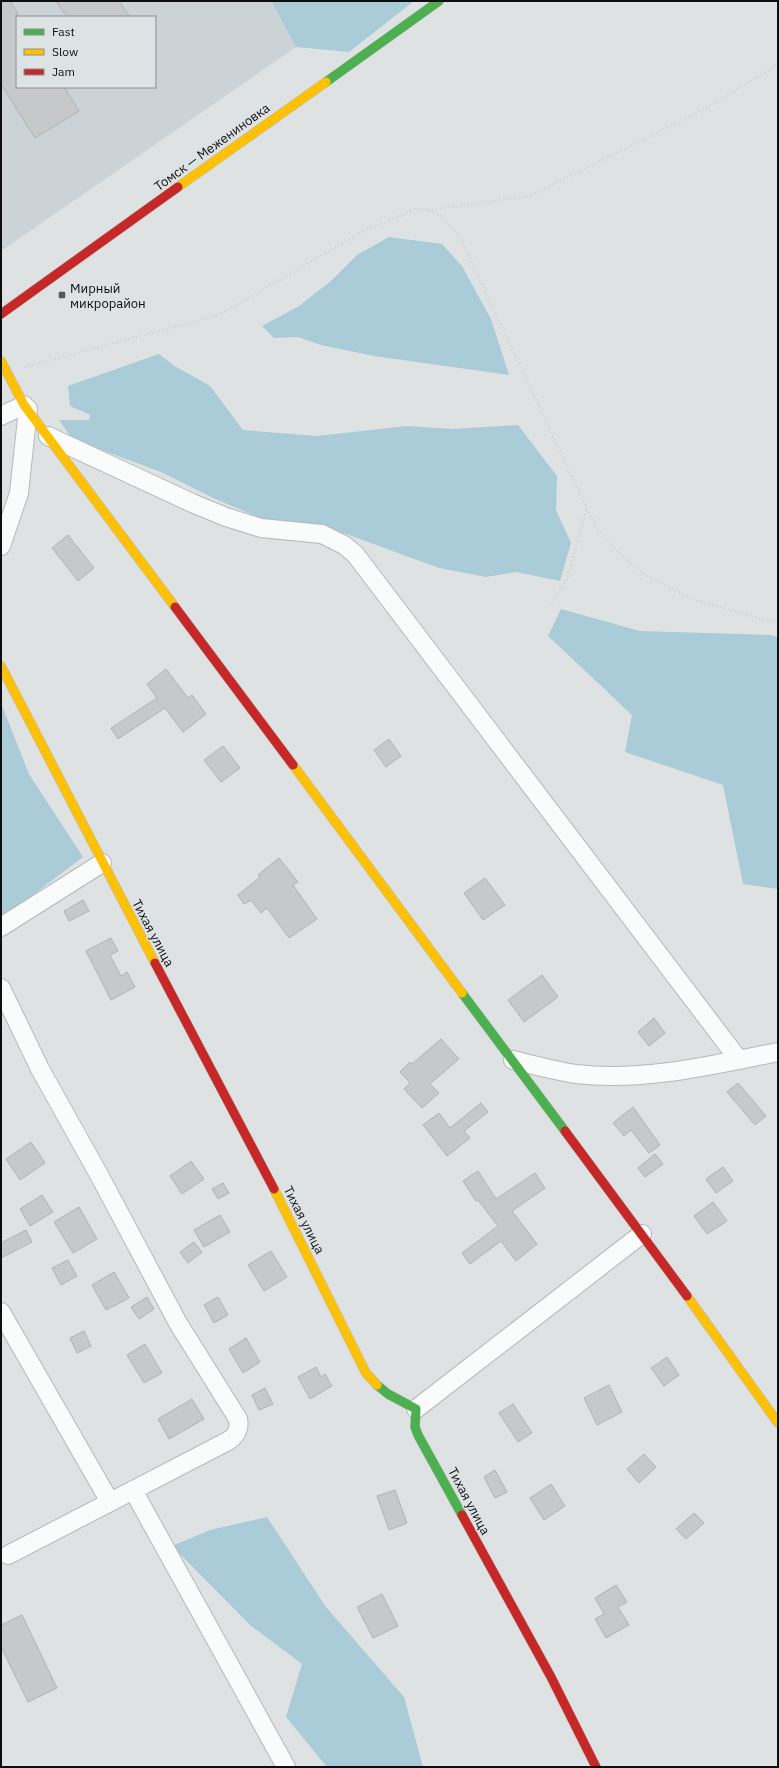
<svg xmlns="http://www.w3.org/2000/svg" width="779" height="1768" viewBox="0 0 779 1768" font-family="'IBM Plex Sans',sans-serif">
<rect width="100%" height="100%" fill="#dfe2e3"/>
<path fill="#cbd3d6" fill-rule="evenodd" d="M1,1H271L296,47L1,251ZM17,17H155V87H17Z"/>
<path fill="#aaccd8" d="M271,1H414L349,52L296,47Z
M389,237L442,244L462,266L491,319L509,375L374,356L321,345L298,337L274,338L262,326L299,306L331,281L357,255Z
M159,354L173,365L210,386L243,430L317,436L407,426L453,429L518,425L557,476L556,510L571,543L560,581L516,572L486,577L439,568L338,531L279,524L258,517L213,498L161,472L99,449L70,436L59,420H89L90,415L70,406L68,386Z
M561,609L640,631L770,635L778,637V889L743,884L723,785L625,752L632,715L548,636Z
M1,703L29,774L83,857L1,919Z
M267,1517L326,1607L404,1697L423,1767H327L286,1717L302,1664L250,1625L172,1546L210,1530Z"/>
<path fill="#c6c8ca" stroke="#b0b3b4" d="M1,1H10L17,12V87H64L79,111L35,138L1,84Z
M56,1H119L130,17H67Z
M68,535L94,568L78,581L52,548Z
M166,669L188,698L192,695L206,714L183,732L165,708L118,739L111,728L157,698L147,684Z
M389,739L401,756L386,767L374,750Z
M223,746L240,768L221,782L204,760Z
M279,858L298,882L293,885L317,919L289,938L267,908L261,913L251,900L244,904L238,895L260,877L258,875Z
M485,878L505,905L483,920L464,893Z
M83,900L89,911L69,921L64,911Z
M111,938L118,951L110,955L121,976L127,972L135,987L111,1000L86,951Z
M542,975L558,997L524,1022L508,1000Z
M654,1018L665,1033L649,1046L638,1032Z
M441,1039L459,1059L430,1084L439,1093L422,1108L404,1089L410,1083L400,1072L410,1062L412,1064Z
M738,1083L766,1116L755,1125L727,1092Z
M481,1103L488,1112L464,1131L470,1138L447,1156L423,1125L439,1113L450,1128Z
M633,1107L660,1145L649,1153L631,1130L624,1136L613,1123Z
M31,1142L45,1163L20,1180L6,1159Z
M655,1154L663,1164L645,1177L638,1168Z
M191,1161L204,1179L182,1194L170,1176Z
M723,1167L733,1181L716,1193L706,1179Z
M478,1171L496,1199L535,1173L545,1188L512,1211L537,1244L516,1261L501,1241L470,1264L462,1253L498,1226L478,1200L476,1201L463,1181Z
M223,1183L229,1193L218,1199L212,1189Z
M42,1195L53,1212L30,1226L20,1209Z
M713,1202L727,1221L707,1234L694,1216Z
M79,1207L97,1239L73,1253L54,1222Z
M220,1215L230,1232L204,1247L194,1230Z
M26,1230L32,1242L1,1258V1243Z
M194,1242L202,1252L188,1263L180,1252Z
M271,1251L287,1277L264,1291L248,1265Z
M68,1260L77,1276L61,1285L52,1268Z
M114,1272L129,1298L106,1310L92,1285Z
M147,1297L154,1309L139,1319L131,1307Z
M218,1297L228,1315L214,1323L204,1305Z
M84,1331L91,1346L77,1353L70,1338Z
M246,1338L260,1362L243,1373L229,1349Z
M145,1344L162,1373L144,1383L127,1355Z
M667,1357L679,1375L664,1386L651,1368Z
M316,1367L321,1377L325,1374L332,1386L310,1399L298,1377Z
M609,1385L622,1412L597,1425L584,1398Z
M265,1388L273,1404L259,1410L252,1395Z
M192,1399L204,1419L169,1439L158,1419Z
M513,1404L532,1433L518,1442L499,1413Z
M644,1454L656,1467L639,1483L627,1469Z
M495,1470L507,1492L495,1498L484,1477Z
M551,1484L565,1506L544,1520L530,1498Z
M395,1490L407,1523L389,1530L377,1496Z
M694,1513L704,1523L686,1539L676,1529Z
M616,1585L627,1602L618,1607L629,1625L606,1638L595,1619L604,1614L595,1598Z
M382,1594L398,1626L373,1638L357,1607Z
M22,1615L57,1688L28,1702L1,1647V1625Z"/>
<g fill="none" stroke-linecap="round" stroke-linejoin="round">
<defs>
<path id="street" d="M1,416L24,405
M48,436L192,503L226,517L261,528L322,534L344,545L355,554L739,1060
M1,546L19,493L28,409
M1,927L102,863
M1,988L40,1069L98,1173L178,1323L238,1419C240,1429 237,1435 228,1441L8,1555
M513,1060C534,1065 555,1071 576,1074C643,1082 712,1065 778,1052
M1,1312L110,1502
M416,1409L642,1234
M133,1490L286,1767"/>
<path id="fast" d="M326,82L439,1
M462,993L565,1131
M377,1385L388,1394L416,1409L415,1427L418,1435L462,1515"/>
<path id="slow" d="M178,187L326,82
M1,361L24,405L175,607
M1,666L155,963
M293,765L462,993
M274,1189L366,1373L377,1385
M687,1296L778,1423"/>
<path id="jam" d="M1,314L178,187
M175,607L293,765
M155,963L274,1189
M565,1131L687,1296
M462,1515L551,1677L596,1767"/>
</defs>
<use href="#street" stroke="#b5b7b8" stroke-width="20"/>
<use href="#fast" stroke="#b5b7b8" stroke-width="10"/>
<use href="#slow" stroke="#b5b7b8" stroke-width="10"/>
<use href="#jam" stroke="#b5b7b8" stroke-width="10"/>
<path stroke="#cdcece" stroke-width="2.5" stroke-dasharray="1 3" stroke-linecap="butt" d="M428,210L530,196L705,109L778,64
M24,367L219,315L362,232L415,209L428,210L441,216L460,237L596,528L617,551L645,575L691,599L778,623
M551,604L566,581L587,508"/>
<use href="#street" stroke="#fafbfb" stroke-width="18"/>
<use href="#fast" stroke="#4caf50" stroke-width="9"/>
<use href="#slow" stroke="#ffc107" stroke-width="9"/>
<use href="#jam" stroke="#c62828" stroke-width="9"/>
</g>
<rect fill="#565859" stroke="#dde3e5" stroke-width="1.5" x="58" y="291" width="8" height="8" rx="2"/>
<g text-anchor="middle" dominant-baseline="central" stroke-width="3" stroke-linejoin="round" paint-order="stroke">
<g font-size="13" fill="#0d0e0f" stroke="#dde3e5">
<text transform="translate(212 147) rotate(-36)">Томск — Межениновка</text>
<text transform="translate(153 933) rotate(62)">Тихая улица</text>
<text transform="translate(304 1220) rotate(63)">Тихая улица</text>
<text transform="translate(469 1501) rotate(62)">Тихая улица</text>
</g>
<g font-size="13" fill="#0d0e0f" stroke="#dde3e5" text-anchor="start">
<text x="70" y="288">Мирный<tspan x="70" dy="15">микрорайон</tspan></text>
</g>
</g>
<rect width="779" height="1768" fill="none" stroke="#0d0e0f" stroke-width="4"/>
<rect x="16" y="16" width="140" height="72" fill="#dde3e5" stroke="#8a8e8f"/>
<rect x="24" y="29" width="20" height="6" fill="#4caf50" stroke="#8a8e8f"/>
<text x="52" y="36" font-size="12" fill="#0d0e0f">Fast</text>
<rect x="24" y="49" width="20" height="6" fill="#ffc107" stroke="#8a8e8f"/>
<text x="52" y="56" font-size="12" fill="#0d0e0f">Slow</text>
<rect x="24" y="69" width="20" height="6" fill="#c62828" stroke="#8a8e8f"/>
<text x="52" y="76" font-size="12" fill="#0d0e0f">Jam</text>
</svg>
